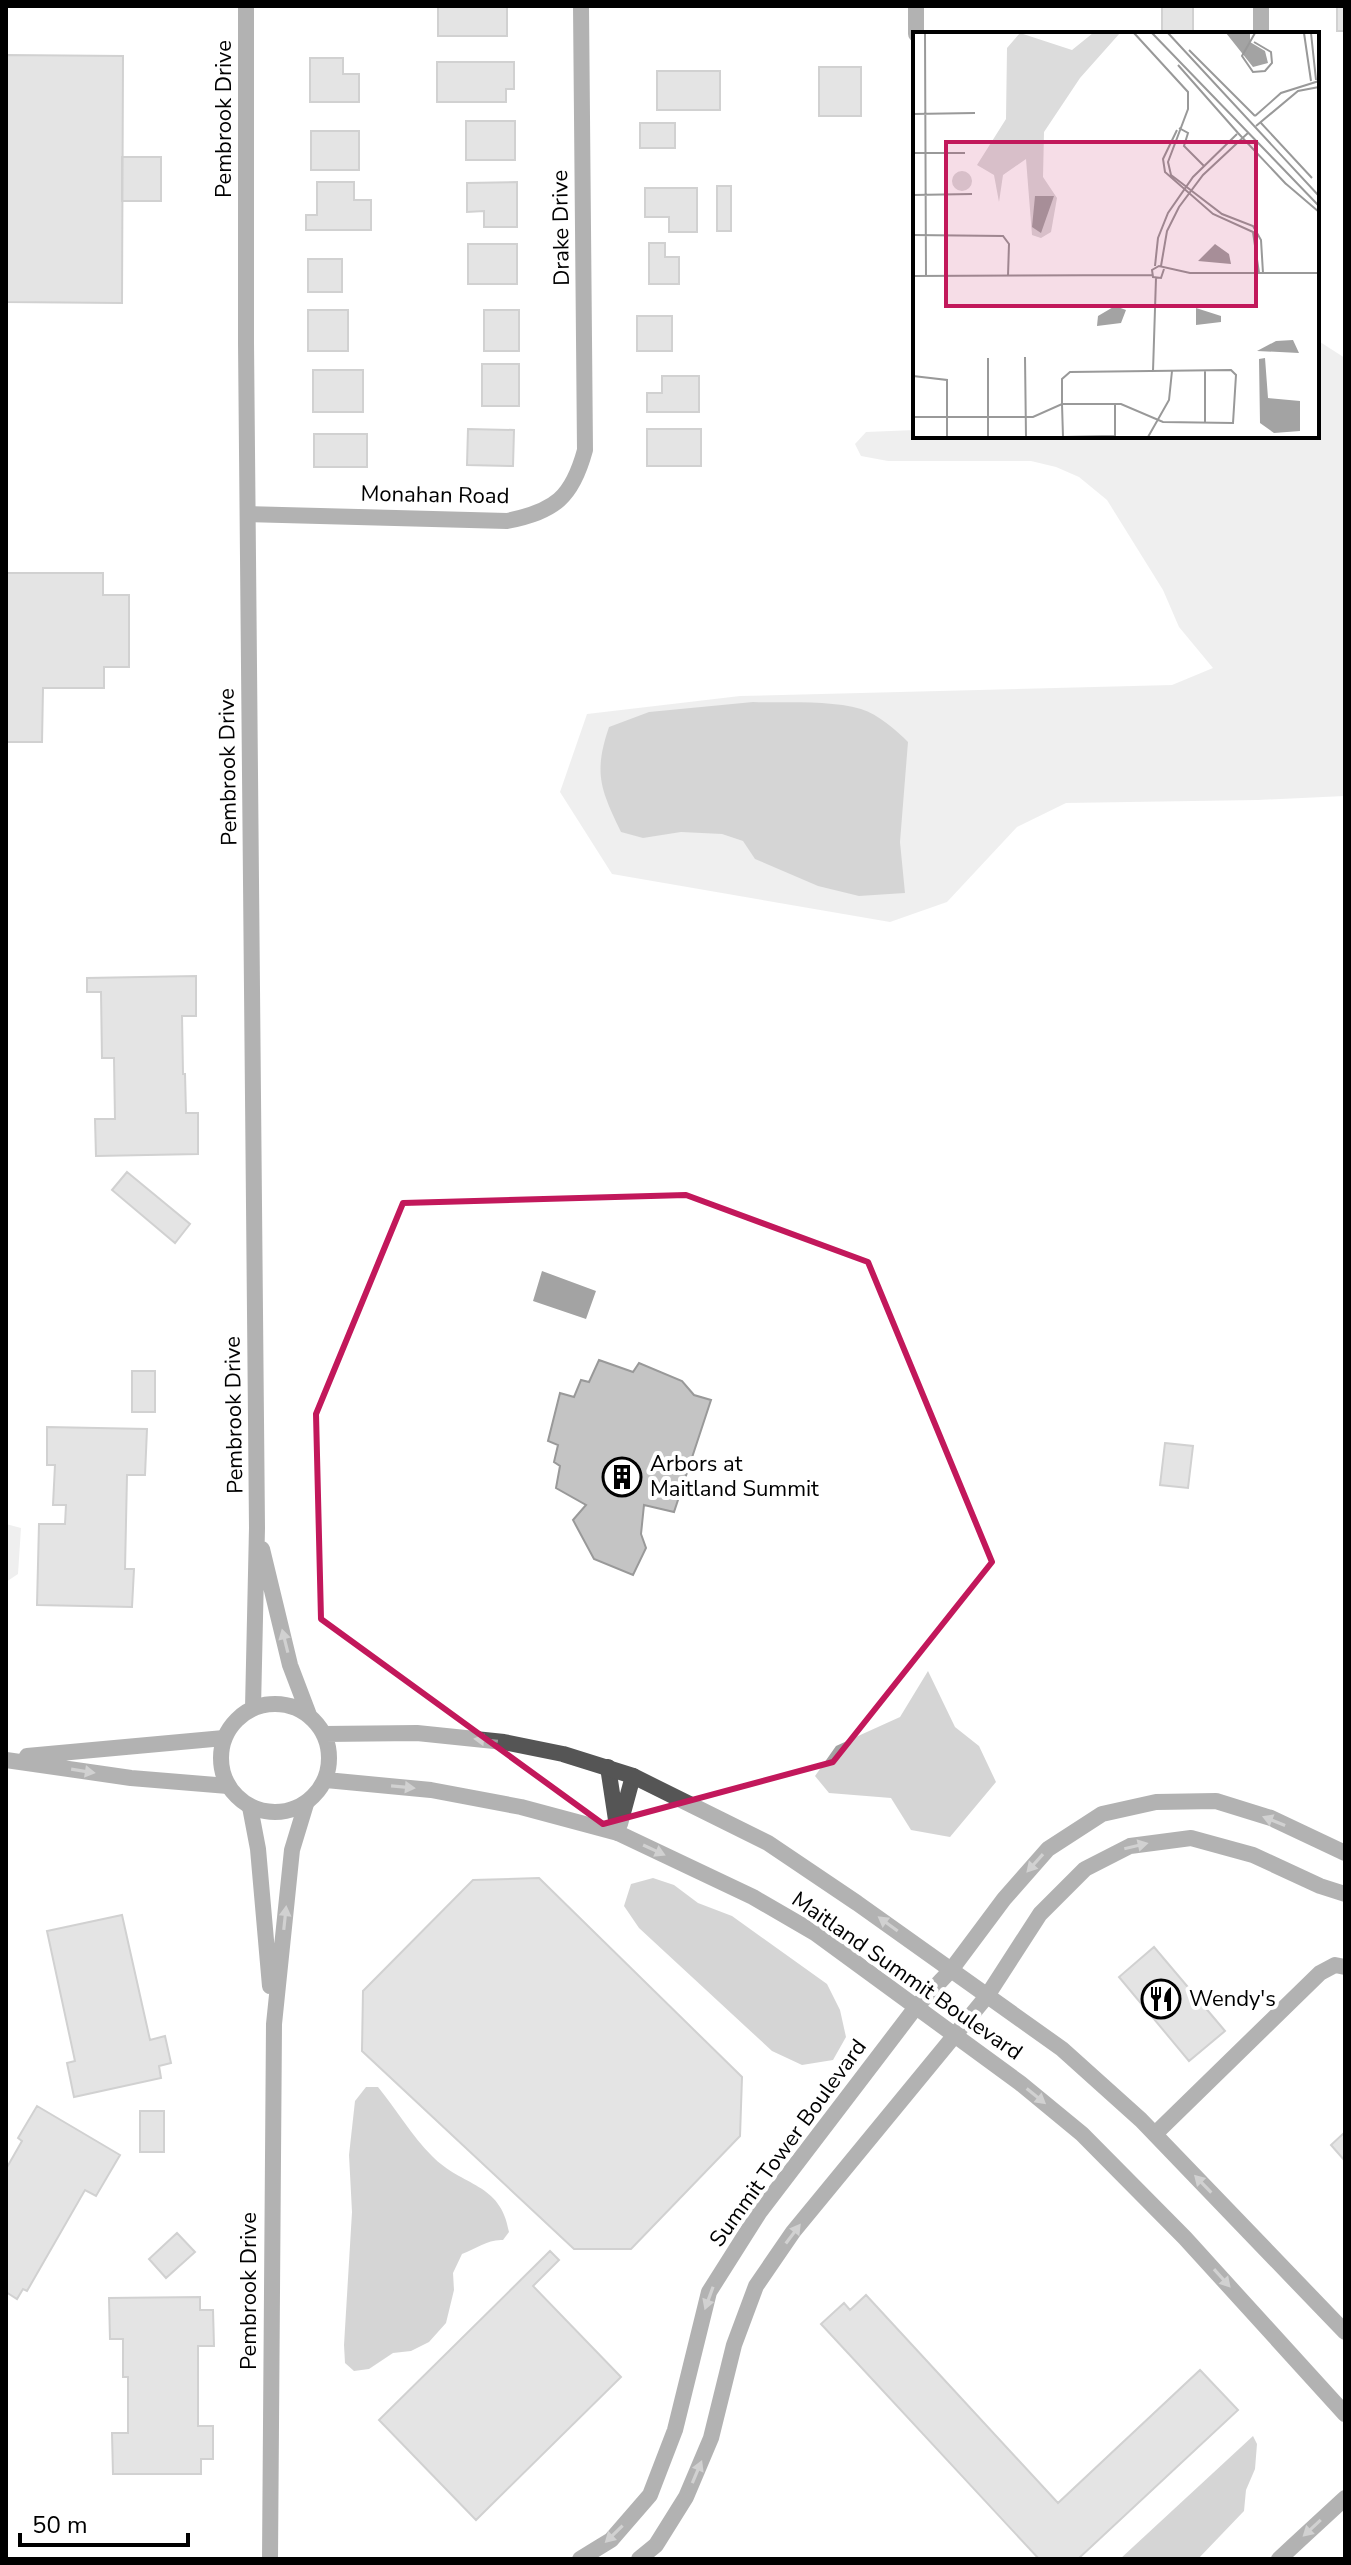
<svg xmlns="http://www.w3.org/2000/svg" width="1351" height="2565" viewBox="0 0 1351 2565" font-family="'Nunito Sans',sans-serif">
<rect width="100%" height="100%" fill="#fff"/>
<path fill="#dcdcdc" d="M1317,340L1345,358V796L1258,800L1066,803L1017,827L947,902L890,922L612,874L560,792L587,714L740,696L1172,685L1213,668L1179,627L1163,590L1107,500L1079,477L1056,467L1031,461H888L861,456L855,444L866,432L915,430V436H1317Z
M6,1524L21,1528L18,1574L6,1582Z"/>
<path fill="#a3a3a3" d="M753,702C785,703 831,700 861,709C879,715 895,729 908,742L900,842L905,893L859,896L818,886L755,859L743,841L722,834L681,832L643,838L621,832C601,790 593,774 609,727L649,712Z
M542,1271L596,1291L586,1319L533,1301Z
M928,1671L955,1727L979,1746L996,1782L950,1837L911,1830L891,1798L829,1793L815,1776L836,1746L900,1717Z
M653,1878L674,1885L698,1903L732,1916L827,1984L840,2010L846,2037L833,2060L802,2065L772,2051L639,1928L624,1906L631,1884Z
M366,2087H378C396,2109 412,2136 432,2156C462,2187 501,2182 509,2232L503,2240C488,2239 476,2249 462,2254L453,2273L454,2290L446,2323L429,2342L411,2351L393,2353L369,2369L354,2371L345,2363L344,2345L352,2212L349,2155L355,2101Z
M1253,2436L1257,2444L1255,2469L1246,2490L1244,2511L1198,2559H1120Z"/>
<path fill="#c4c4c4" stroke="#999" stroke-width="2" d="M438,6H507V36H438Z
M1162,6H1193V34H1162Z
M1337,6H1345V31H1337Z
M6,55L123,56L122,303L6,302Z
M310,58H343V74H359V102H310Z
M437,62H514V89H506V102H437Z
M819,67H861V116H819Z
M657,71H720V110H657Z
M466,121H515V160H466Z
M640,123H675V148H640Z
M311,131H359V170H311Z
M122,157H161V201H122Z
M317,182H354V200H371V230H306V215H317Z
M517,182V227H484V211L467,212V183Z
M717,186H731V231H717Z
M645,188H697V232H669V217H645Z
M649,243H665V257H679V284H649Z
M468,244H517V284H468Z
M308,259H342V292H308Z
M308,310H348V351H308Z
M484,310H519V351H484Z
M637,316H672V351H637Z
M482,364H519V406H482Z
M313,370H363V412H313Z
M662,376H699V412H647V393H662Z
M468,429L514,430L513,466L467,465Z
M647,429H701V466H647Z
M314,434H367V467H314Z
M6,573H103V595H129V667H104V688H43L42,742H7Z
M196,976V1016H182L183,1074H185L186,1113H198V1154L96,1156L95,1119H115L114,1058H102L101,992H87V978Z
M127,1172L190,1224L175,1243L112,1190Z
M599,1360L633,1372L639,1363L682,1381L694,1395L711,1400L674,1512L644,1505L641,1534L646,1548L633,1575L594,1559L573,1520L586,1505L556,1488L560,1466L554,1462L558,1445L548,1441L560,1393L574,1397L581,1380L589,1382Z
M132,1371H155V1412H132Z
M47,1427L147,1429L145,1475H127L125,1569H134L132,1607L37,1605L39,1524H65L66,1505H53L55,1465H47Z
M1165,1443L1193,1446L1188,1488L1160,1485Z
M539,1878L742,2077L740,2136L631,2249H574L362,2051L363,1991L473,1880Z
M122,1915L150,2040L165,2036L171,2063L159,2066L161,2078L74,2097L67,2063L75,2061L47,1931Z
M1154,1947L1225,2031L1189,2061L1119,1977Z
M37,2106L120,2155L96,2196L85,2190L27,2291L23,2289L17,2299L6,2292V2169L22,2141L18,2138Z
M140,2111H164V2152H140Z
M1345,2132V2161L1331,2145Z
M177,2233L195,2252L166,2278L149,2259Z
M550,2251L559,2260L533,2286L621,2377L476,2520L379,2420Z
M866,2295L1058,2503L1200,2370L1238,2410L1078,2559H1039L821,2324L844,2303L850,2310Z
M200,2297V2310H213L214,2346H198V2426H213V2459H201V2474H113L112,2433H128V2377H123V2339H110L109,2298Z"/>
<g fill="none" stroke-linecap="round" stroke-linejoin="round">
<path stroke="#555" stroke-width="16" d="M916,6V34
M1261,34V6
M248,514L507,521C555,511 572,498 585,450L581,6
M27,1756L224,1738
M6,1760L131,1778L228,1786
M608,1767L618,1833
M250,1807L258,1849L270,1986
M620,1824L633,1776
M1155,2134L1320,1973L1335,1965L1345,1967
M270,2559L274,2024L292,1850L306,1804
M580,2559L611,2540L650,2495L675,2430L709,2292L759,2213L916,2007L951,1970L1004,1899L1048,1849L1102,1814L1156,1802L1216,1801L1271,1818L1345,1853
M639,2559L656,2545L686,2497L711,2438L734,2345L756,2286L793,2232L987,1996L1040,1914L1085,1869L1130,1846L1191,1838L1253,1855L1320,1886L1345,1894"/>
<path stroke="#555" stroke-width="16" d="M246,6V343L257,1528L253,1708
M262,1549L290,1665L309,1715
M221 1758a54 54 0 1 1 108 0a54 54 0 1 1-108 0Z
M325,1734L417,1733L504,1742L563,1754L633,1776L768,1843L857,1903L1062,2049L1141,2120L1345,2332
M326,1780L431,1790L521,1807L618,1833L753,1897L815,1933L1020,2083L1082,2134L1185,2238L1345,2414
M1279,2559L1345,2498"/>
</g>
<defs><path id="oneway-solid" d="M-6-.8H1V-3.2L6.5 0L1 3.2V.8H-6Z" transform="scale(2)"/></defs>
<g fill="#999">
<use href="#oneway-solid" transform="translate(285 1641) rotate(-104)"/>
<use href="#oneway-solid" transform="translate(486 1740) rotate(-174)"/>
<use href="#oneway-solid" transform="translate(83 1771) rotate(9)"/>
<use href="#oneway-solid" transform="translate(403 1787) rotate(5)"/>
<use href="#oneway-solid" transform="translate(1274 1821) rotate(-158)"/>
<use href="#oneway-solid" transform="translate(1136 1846) rotate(-13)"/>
<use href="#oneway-solid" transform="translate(654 1850) rotate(25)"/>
<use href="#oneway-solid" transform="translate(1035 1863) rotate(132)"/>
<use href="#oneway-solid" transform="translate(285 1918) rotate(-84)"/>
<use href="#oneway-solid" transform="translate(888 1924) rotate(-144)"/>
<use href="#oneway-solid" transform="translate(1036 2096) rotate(39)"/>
<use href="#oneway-solid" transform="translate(1203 2184) rotate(-134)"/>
<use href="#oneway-solid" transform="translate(793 2234) rotate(-53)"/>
<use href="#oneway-solid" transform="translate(1222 2278) rotate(48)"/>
<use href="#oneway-solid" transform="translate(709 2298) rotate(110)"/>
<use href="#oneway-solid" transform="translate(697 2472) rotate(-67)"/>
<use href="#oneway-solid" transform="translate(1312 2528) rotate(137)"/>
<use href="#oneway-solid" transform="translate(614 2534) rotate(136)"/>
</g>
<path d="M0 0H1351V2565H0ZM686,1195L868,1262L992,1562L833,1762L603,1824L321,1619L316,1414L403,1203Z" fill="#fff" fill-opacity=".55" fill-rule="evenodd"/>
<path fill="none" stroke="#c2185b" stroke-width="6" stroke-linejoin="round" d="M686,1195L868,1262L992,1562L833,1762L603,1824L321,1619L316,1414L403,1203Z"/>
<defs>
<symbol id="building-ring" viewBox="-11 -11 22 22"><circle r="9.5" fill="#fff" stroke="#000" stroke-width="1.5"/><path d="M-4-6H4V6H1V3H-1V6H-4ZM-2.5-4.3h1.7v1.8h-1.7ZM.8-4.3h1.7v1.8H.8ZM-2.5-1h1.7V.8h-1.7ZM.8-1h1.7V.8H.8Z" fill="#000"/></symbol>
<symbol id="restaurant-ring" viewBox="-11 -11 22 22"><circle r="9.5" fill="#fff" stroke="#000" stroke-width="1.5"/><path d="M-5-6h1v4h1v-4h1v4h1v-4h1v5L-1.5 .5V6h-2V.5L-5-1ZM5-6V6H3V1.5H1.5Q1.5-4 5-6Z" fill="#000"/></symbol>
</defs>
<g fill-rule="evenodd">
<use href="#building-ring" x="600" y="1455" width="44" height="44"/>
<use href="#restaurant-ring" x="1139" y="1977" width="44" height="44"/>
</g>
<g text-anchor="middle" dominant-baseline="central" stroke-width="8" stroke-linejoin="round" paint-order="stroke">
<g font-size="22" fill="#000" stroke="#fff">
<text transform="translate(224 119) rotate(-90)">Pembrook Drive</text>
<text transform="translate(561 228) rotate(-91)">Drake Drive</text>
<text transform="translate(435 495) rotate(1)">Monahan Road</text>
<text transform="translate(228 767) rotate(-91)">Pembrook Drive</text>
<text transform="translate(234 1415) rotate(-91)">Pembrook Drive</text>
<text transform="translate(907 1976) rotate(35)">Maitland Summit Boulevard</text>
<text transform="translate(788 2143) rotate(-54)">Summit Tower Boulevard</text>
<text transform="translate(249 2291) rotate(-90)">Pembrook Drive</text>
</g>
<g font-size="22" fill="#000" stroke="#fff" text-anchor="start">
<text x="650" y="1464">Arbors at<tspan x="650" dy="25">Maitland Summit</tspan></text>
<text x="1189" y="1999">Wendy's</text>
</g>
</g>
<g transform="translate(913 32)">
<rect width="406" height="406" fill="#fff"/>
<path d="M107,1L159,18L180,1H207L167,46L131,100L130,145L144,166L138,200L128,206L119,203L113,127L90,143L86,170L81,143L64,133L93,87L94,16ZM39 149a10 10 0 1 1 20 0a10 10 0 1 1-20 0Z" fill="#dcdcdc"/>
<path d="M313,1H337V10L352,19L355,31L340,35ZM122,164H141L128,201L119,195ZM302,212L316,222L318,232L285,229ZM202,274L213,278L208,291L184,294L185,284ZM283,276L308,284V290L283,293ZM380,308L386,321L344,319L363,309ZM352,326L355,366L387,369V399L361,401L347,391L346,327Z" fill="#a3a3a3"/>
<path fill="none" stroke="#999" stroke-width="2" d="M12,1L13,244M221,1L275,60V77L255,130L258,143L309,182L340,194L348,208L350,241M239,1L406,174M255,1L406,164M391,1L398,49M398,1L403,48M341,10L358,20L359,31L352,39L340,40L329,24L342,1M276,18L342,84M265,33L325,101M0,82L62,81M342,84L368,61L406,49M348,91L399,146M343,94L385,59L406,55M266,96L275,101L271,114L291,134M264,98L250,127L252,140L300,182L340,200L346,241M325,101L373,152M0,121H52M372,151L406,180M0,163L59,162M0,203L90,204L96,212L95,244M242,234L245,206L255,181L280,145L324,102M248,234L254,199L266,175L290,143L336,100M251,237L248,246L240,245L239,238L246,234L277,241H406M0,244L239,243M112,325L113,405M75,326V405M240,339L243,246M292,339V391M0,344L34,348V405M202,372V405M0,385H120L149,372H208L250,390L320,391L323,343L318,338L157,340L149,347V372L150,405M150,405L202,404M235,405L256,368L259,339"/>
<path fill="#c2185b" fill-opacity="0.15" stroke="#c2185b" stroke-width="4" d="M33,110H343V274H33Z"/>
<rect width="406" height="406" fill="none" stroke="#000" stroke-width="4"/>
</g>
<rect width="1351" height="2565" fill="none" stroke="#000000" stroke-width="16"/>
<path d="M20 2533v12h168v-12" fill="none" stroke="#000000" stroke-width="4"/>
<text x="32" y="2533" font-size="24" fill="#000000" stroke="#ffffff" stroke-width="6" paint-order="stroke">50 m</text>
</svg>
